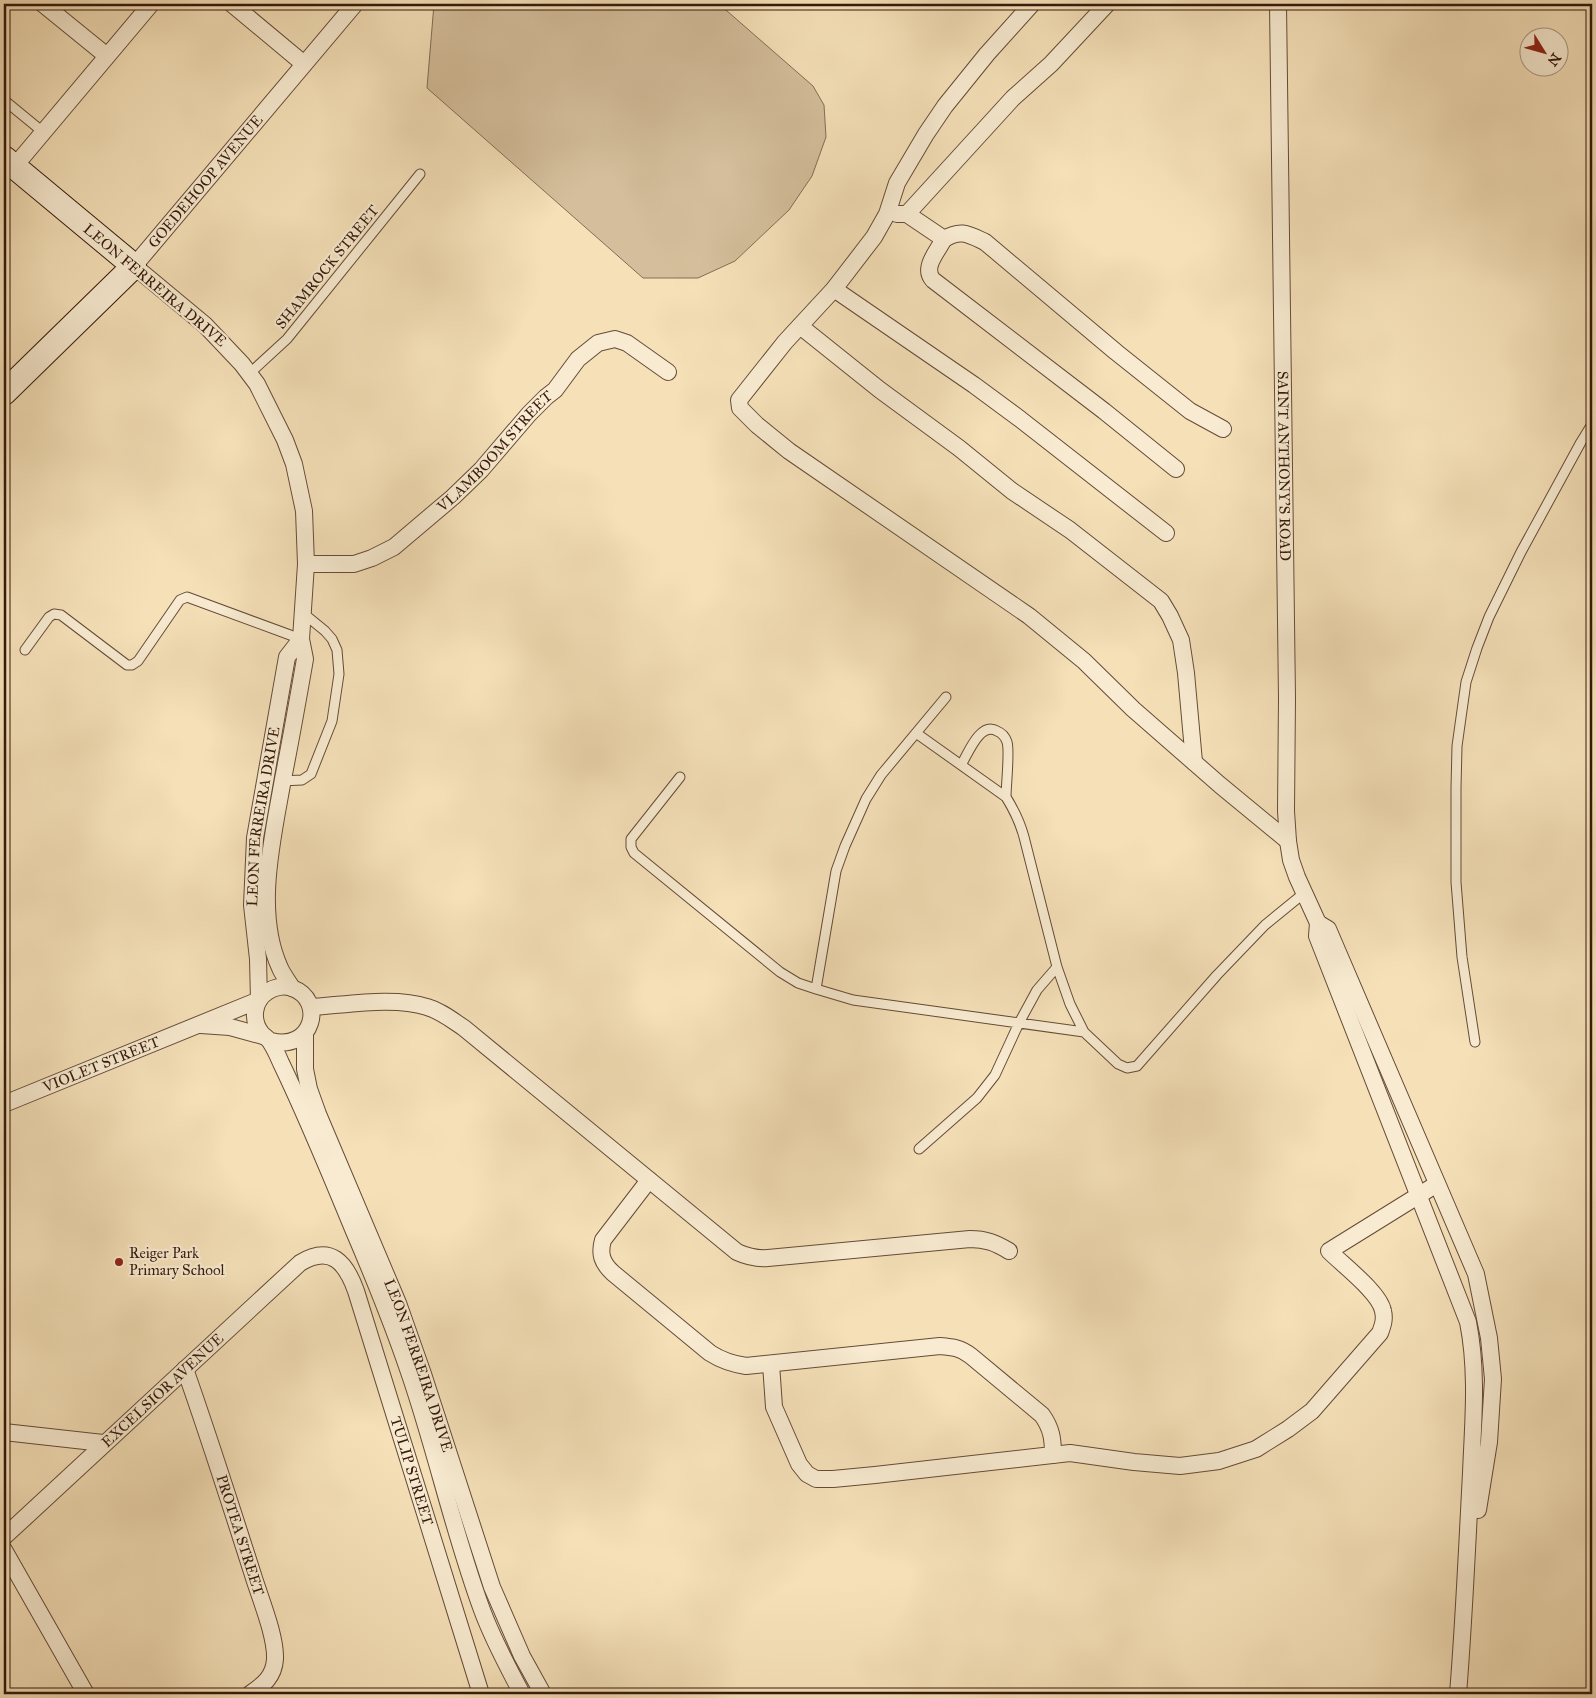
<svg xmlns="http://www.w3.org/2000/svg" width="1596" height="1698" viewBox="0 0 1596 1698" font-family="'IM FELL Great Primer',serif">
<rect width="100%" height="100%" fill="#f5e0b8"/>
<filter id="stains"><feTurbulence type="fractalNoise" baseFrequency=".004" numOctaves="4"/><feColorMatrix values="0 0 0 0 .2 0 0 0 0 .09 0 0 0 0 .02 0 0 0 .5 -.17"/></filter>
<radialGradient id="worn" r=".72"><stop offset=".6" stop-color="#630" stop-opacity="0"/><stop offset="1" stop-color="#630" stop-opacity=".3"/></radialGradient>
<path fill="#d4be9b" stroke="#846c54" d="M434,4H719L813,86L824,105L826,137L812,176L789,210L735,261L698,278H643L427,88Z"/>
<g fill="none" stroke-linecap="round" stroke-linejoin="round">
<defs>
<path id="lane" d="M4,100L43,132
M250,373L287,339L420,174
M25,650L49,617L54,614L61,615L127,665H132L138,661L180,600L187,597L301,639
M946,697L881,775L866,799L845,846L836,871L816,989L853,1000L1084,1032
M916,733L1006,797C1014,810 1020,822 1024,837L1057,967L1070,1004L1084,1032L1118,1064L1127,1068L1137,1066L1217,975L1265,925L1303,894
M961,765C968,754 980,721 997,731C1002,733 1005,736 1007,742C1010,751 1006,785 1006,797
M680,777L631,839V847L634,853L780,972L798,983L816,989
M281,781L302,780L311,774L332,721L339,674L337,650L332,639L325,631L303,613
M1475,1042L1462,957L1456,882V788L1457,746L1466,682L1477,648L1489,617L1521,552L1581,442L1592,424
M919,1149L977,1098L995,1075L1019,1023L1037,990L1057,967"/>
<g id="street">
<path d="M43,4L107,56"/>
<path d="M232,4L304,64"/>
<path d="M1032,4L987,54L945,106L926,134L897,183L887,214L874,237L834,289L785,342L739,400L740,408L757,425L789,451L1029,616L1084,661L1133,709L1220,785L1288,841"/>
<path id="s1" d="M1278,4L1287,698L1286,811L1288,841L1291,860L1297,877L1318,923L1317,936L1468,1322C1478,1372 1473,1423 1471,1473C1467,1547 1464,1621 1458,1694"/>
<path d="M14,167L151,4"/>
<path d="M897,214H907L1013,98L1051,64L1107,4"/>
<path d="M907,214L944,239C937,252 922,268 933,280L1104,411L1176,469"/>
<path d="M944,239C961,229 968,234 985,242L1116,352L1190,411L1223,429"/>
<path d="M834,289L974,385L1020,419L1166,533"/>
<path d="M800,326L880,390L959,448L1012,491L1070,530L1161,601L1170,616L1181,640L1186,673L1194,762"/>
<path id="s2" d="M306,564H354L372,558L394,547L453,497L481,470L529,414L546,397L555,390L578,359L598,343L615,339L627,343L668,372"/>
<path d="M1318,923L1328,929L1476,1274L1489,1338L1493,1379L1489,1442L1478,1510"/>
<path id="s3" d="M292,988C288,981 283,975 280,968C254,912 273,837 283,779C291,739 298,699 305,659L301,639L306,564L304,511L294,464L285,440L257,384L242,364L205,325L134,266L355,4"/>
<path d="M311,1007C346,1005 394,996 427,1007C441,1011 452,1020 464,1028L737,1252C748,1257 756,1259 768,1258L970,1239C986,1239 996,1243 1009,1251"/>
<path d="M201,1025L230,1027L263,1036"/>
<path id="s4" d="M305,1033V1069L309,1089L318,1114L398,1303L423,1374L492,1587L522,1656L543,1694"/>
<path d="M271,1041C313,1052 326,1000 292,988C284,985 274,987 267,992C253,1001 251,1021 262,1034C265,1037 269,1039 271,1043C275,1049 278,1056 281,1063C307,1117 330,1173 353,1229C374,1278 394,1327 411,1378C437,1455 454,1534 482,1610C493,1640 508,1667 522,1694"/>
<path id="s5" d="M4,1104L259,1000L258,959L252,905L255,838L287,657L301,639"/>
<path d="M649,1180L603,1240C599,1254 602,1263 613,1273L710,1353C721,1360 732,1364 746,1366L940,1346C953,1347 961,1348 971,1356L1042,1415C1052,1429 1053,1440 1053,1455"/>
<path d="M771,1364L774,1407L799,1464L807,1474L816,1479H833L875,1475L1070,1453L1134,1462L1180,1466L1219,1461L1256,1449L1288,1429L1312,1411L1380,1333C1383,1325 1385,1319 1383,1311C1380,1293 1343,1265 1329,1251L1437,1184"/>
<path id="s6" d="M185,1369C209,1437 231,1506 253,1575C260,1598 276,1636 275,1659C274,1677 263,1685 250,1694"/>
<path d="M4,1432L103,1443"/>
<path id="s7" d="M4,1537L300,1263C331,1244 346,1263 356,1291L481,1694"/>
<path d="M4,1550L86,1694"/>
</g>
<path id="secondary" d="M4,158L134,266L4,393"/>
</defs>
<use href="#lane" stroke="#654b37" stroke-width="11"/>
<use href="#street" stroke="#654b37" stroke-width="18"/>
<use href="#secondary" stroke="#35190c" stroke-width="26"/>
<use href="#lane" stroke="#f8ebd1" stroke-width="9"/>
<use href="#street" stroke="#f8ebd1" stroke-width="16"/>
<use href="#secondary" stroke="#f8ebd1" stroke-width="24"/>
</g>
<circle fill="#8f2418" stroke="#f8ebd1" stroke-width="2" cx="119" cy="1262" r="5"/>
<g text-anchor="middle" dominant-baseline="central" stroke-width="4.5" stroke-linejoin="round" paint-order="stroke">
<g font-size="15" fill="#35190c" stroke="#f8ebd1">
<text stroke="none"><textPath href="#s3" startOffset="904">GOEDEHOOP AVENUE</textPath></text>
<text transform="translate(327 267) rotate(-51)">SHAMROCK STREET</text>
<text transform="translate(155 285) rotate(40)">LEON FERREIRA DRIVE</text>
<text stroke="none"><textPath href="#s2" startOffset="231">VLAMBOOM STREET</textPath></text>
<text stroke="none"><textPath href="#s1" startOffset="462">SAINT ANTHONY'S ROAD</textPath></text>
<text stroke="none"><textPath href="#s5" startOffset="460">LEON FERREIRA DRIVE</textPath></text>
<text stroke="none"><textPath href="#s5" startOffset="105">VIOLET STREET</textPath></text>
<text stroke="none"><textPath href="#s4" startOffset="354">LEON FERREIRA DRIVE</textPath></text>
<text stroke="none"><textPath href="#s7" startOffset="216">EXCELSIOR AVENUE</textPath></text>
<text stroke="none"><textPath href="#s7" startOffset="668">TULIP STREET</textPath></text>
<text stroke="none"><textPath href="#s6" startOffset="175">PROTEA STREET</textPath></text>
</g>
<g font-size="15" fill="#35190c" stroke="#f8ebd1" text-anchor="start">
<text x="129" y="1253">Reiger Park<tspan x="129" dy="17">Primary School</tspan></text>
</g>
</g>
<rect width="1596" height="1698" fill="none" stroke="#f5e0b8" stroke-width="20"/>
<rect x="5" y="5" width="1586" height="1688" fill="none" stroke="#35190c" stroke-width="2.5"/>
<rect x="10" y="10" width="1576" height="1678" fill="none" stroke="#35190c"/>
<g transform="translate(1544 52) rotate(127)"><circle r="24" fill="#f8ebd1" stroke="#aa9782"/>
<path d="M0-4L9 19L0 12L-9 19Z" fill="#8f2418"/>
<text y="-8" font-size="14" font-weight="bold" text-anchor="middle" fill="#35190c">N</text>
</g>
<rect width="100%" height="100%" filter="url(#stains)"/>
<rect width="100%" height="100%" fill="url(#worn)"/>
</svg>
